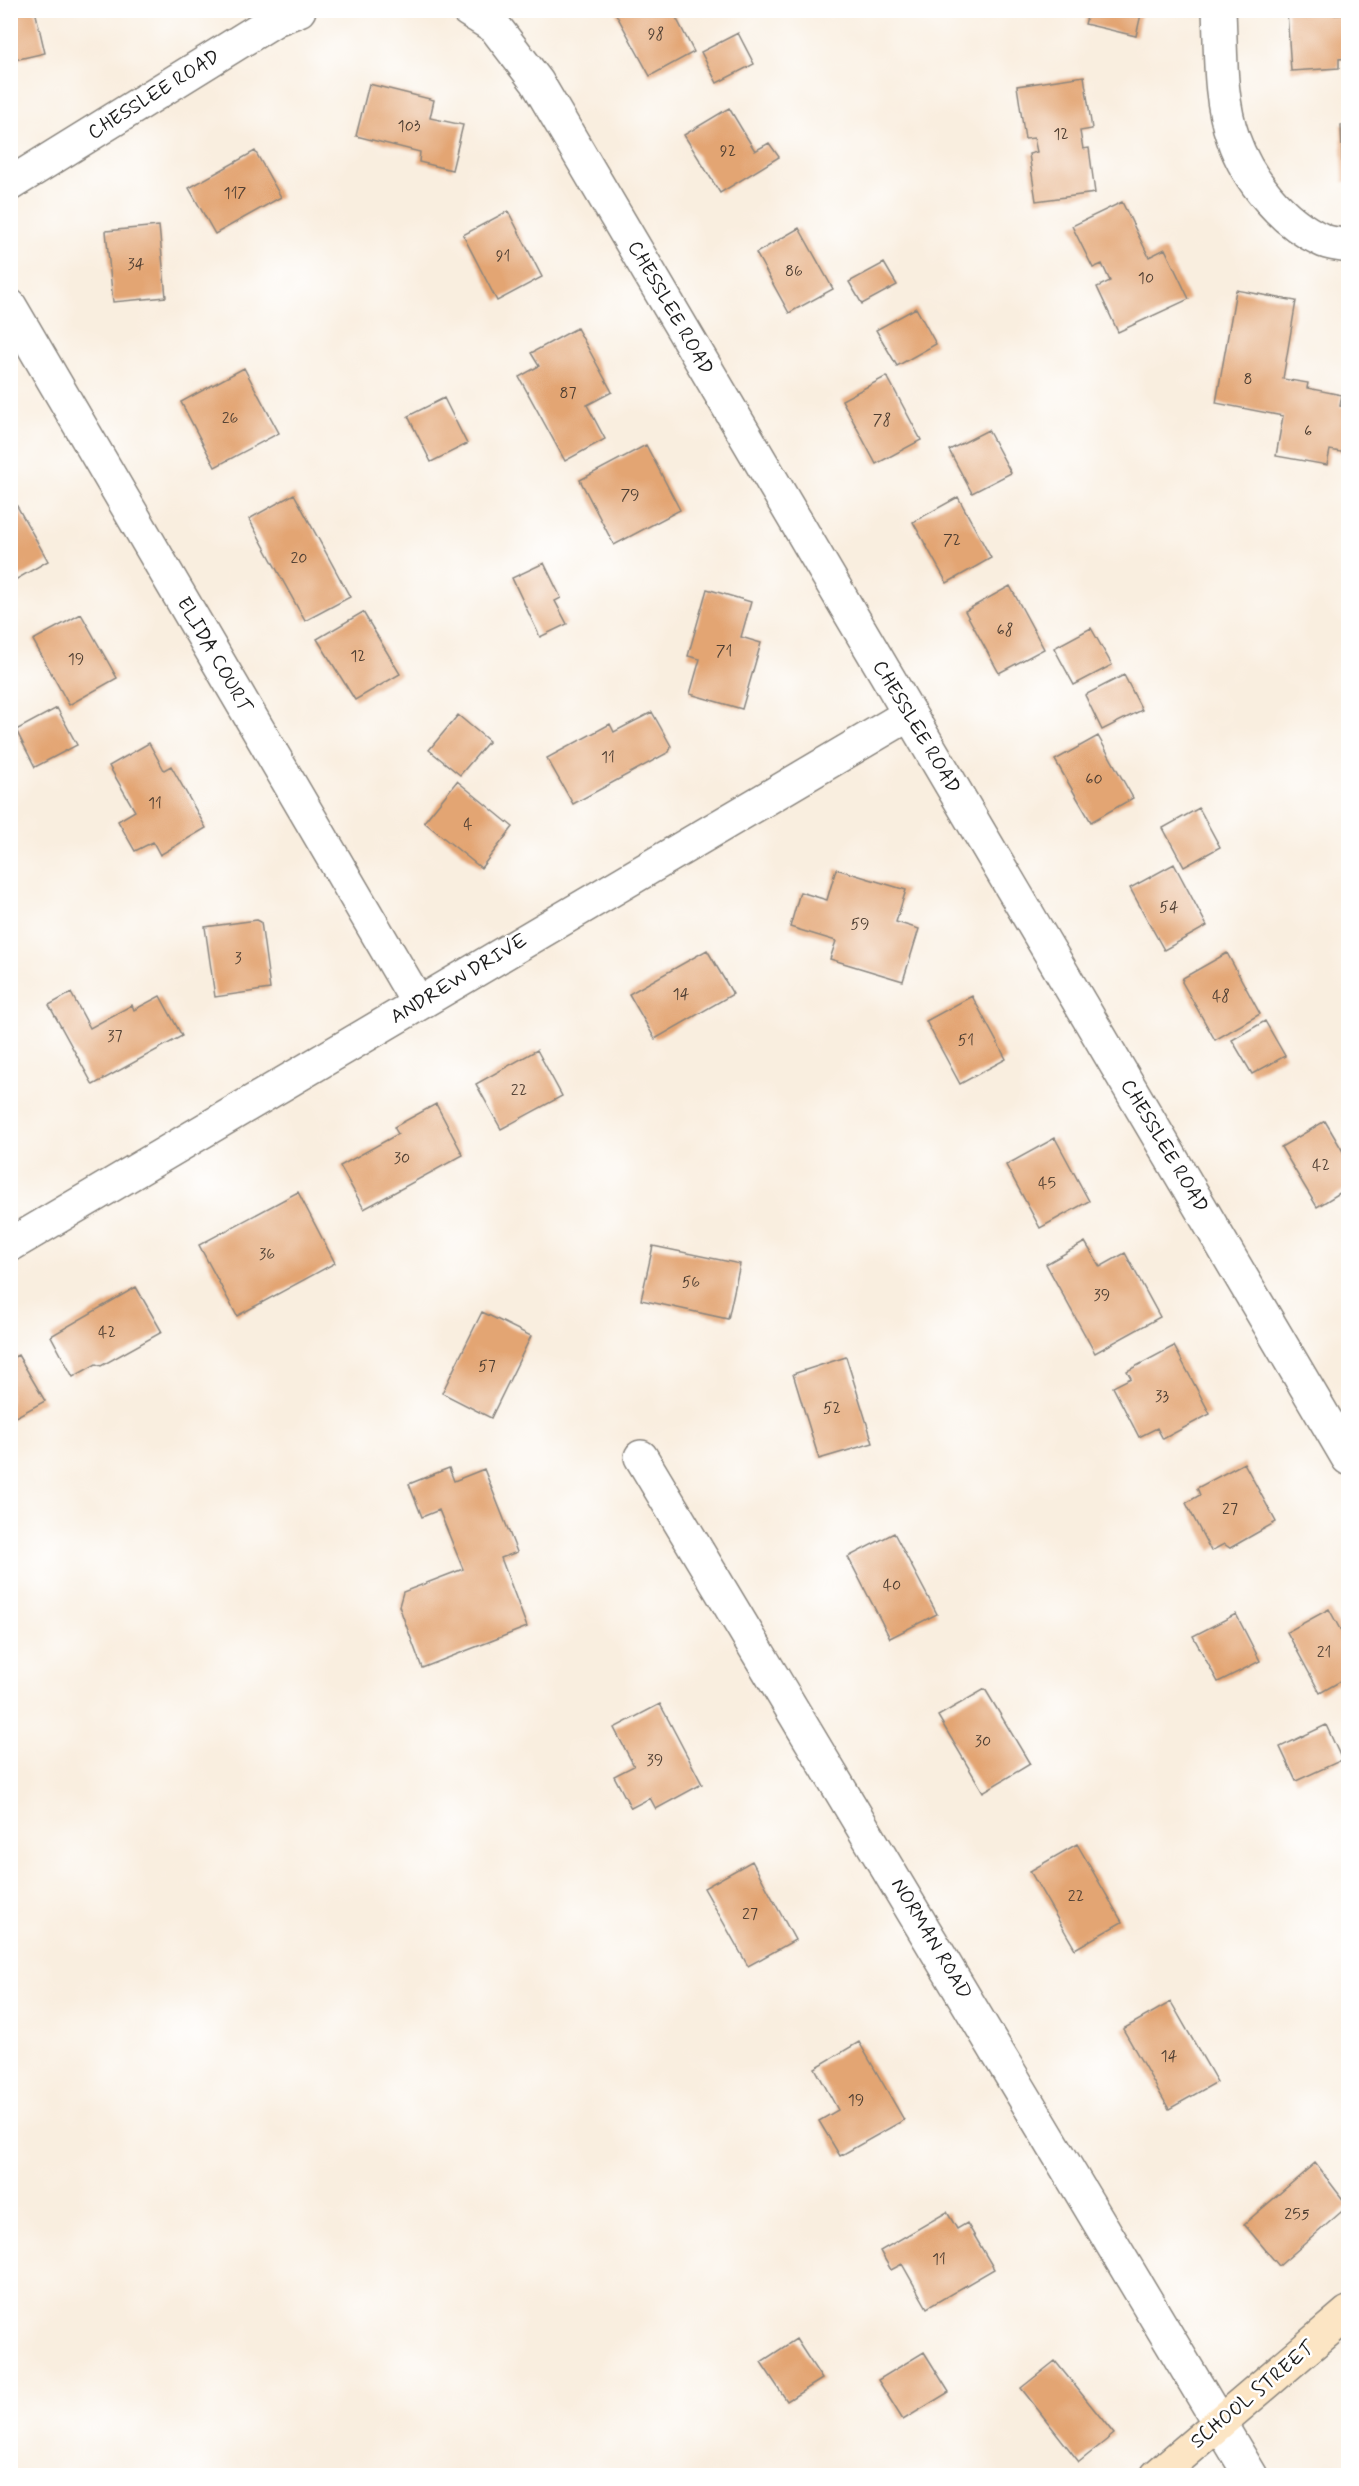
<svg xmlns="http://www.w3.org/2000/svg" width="1359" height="2486" viewBox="0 0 1359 2486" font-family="Mynerve,sans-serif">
<rect width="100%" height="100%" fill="#fff"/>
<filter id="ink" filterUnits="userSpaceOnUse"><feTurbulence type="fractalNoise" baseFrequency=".0167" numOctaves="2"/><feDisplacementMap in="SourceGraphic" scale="12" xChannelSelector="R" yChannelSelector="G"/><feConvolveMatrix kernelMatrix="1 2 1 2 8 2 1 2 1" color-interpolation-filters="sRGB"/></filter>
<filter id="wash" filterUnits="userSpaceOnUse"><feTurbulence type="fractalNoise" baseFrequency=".008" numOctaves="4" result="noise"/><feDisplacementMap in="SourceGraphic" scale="24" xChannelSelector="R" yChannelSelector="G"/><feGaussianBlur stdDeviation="1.35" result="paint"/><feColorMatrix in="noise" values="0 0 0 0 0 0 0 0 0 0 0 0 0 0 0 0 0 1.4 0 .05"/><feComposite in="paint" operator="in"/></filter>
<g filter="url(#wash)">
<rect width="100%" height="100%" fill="#f9eedf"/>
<g id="blocks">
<path fill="#e3a573" d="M10,10H35L45,53L10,61Z
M623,10H672L694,52L650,76L616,14Z
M1048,10H1070L1068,16Z
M1089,10H1142L1136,36L1085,24Z
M1334,10L1335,15L1348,14V58L1339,59V68L1291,71L1287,11Z
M738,33L754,64L717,83L701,52Z
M1084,76L1092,129L1080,131L1083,149L1089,148L1095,193L1036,201L1029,154L1037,152L1034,138L1025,139L1017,86Z
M369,84L434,100L430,118L463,125L452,170L419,162L420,152L356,136Z
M729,108L755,151L769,143L779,157L720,193L684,135Z
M1341,125H1348V182H1343Z
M255,151L281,197L215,234L189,188Z
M1122,202L1149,257L1165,249L1189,299L1118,332L1097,287L1110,281L1102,264L1093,268L1072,226Z
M508,211L542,277L497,301L463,235Z
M159,226L166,297L113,302L106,231Z
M799,228L833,289L789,313L756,253Z
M884,263L897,285L862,304L849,282Z
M1236,290L1296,301L1283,379L1308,383L1307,388L1342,395L1340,406L1348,407V463L1345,462L1347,453L1330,450L1327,465L1276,456L1283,416L1216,403Z
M916,308L936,344L897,366L876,330Z
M577,328L612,392L587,405L605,439L565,461L519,377L539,366L531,353Z
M244,368L279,433L215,467L181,402Z
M887,376L921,440L876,464L842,400Z
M444,398L467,444L431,462L408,416Z
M988,430L1011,473L972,493L949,450Z
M646,445L680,510L614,545L580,480Z
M294,494L350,597L305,621L249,519Z
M958,497L991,558L947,583L913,522Z
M13,499L48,561L10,583V501Z
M544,563L561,598L555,601L567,624L540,637L512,578Z
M1010,586L1044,649L999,673L965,611Z
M707,589L751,602L741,637L761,643L742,709L690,694L700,659L688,656Z
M363,612L400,674L355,700L317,639Z
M81,614L117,678L69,705L33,640Z
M1091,628L1112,665L1074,685L1054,648Z
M1124,675L1142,710L1102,730L1085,695Z
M57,708L77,745L35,767L16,730Z
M652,712L671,746L669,752L573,804L547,758L610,724L614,732Z
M458,715L489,741L460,775L429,750Z
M1098,736L1133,798L1091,822L1055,760Z
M149,743L164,770L171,766L206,828L160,855L153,842L135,851L118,821L135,811L109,766Z
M457,781L513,827L481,868L424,822Z
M1199,808L1220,847L1184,867L1163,828Z
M1174,864L1207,926L1164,950L1130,888Z
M836,869L906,890L896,922L919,929L903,981L830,959L836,941L790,927L800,892L827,900Z
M257,920L261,922L270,989L215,997L205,927Z
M707,950L733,994L655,1039L629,994Z
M1227,953L1260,1014L1215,1040L1182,982L1183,978Z
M71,993L90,1028L132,1005L134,1010L160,996L182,1036L93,1085L49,1005Z
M972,996L1006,1059L960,1084L926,1021Z
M1265,1021L1285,1056L1252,1074L1232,1040Z
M537,1050L562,1096L501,1129L476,1084Z
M436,1104L463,1155L364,1209L340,1166L398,1134L394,1127Z
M1325,1121L1348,1160V1188L1317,1207L1281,1147Z
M1055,1138L1089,1201L1040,1228L1006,1165Z
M298,1192L335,1263L237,1316L199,1245Z
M1085,1242L1100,1267L1125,1253L1160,1317L1095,1353L1046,1264Z
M653,1246L740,1264L728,1319L641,1300Z
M136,1287L162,1332L101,1366L96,1364L73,1377L51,1336Z
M482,1312L531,1336L491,1418L442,1393Z
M1174,1346L1210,1414L1163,1439L1157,1428L1139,1437L1113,1387L1131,1378L1127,1371Z
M18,1355L45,1401L10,1420V1359Z
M846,1357L873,1443L819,1459L793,1374Z
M1244,1463L1276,1522L1230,1548L1224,1544L1211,1551L1186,1503L1200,1495L1197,1488Z
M449,1468L454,1481L484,1469L517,1552L501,1558L527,1627L422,1668L399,1606L403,1592L463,1569L439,1510L422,1517L409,1484Z
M894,1533L937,1614L890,1638L848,1557Z
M1329,1609L1348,1644V1677L1320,1693L1287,1632Z
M1236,1614L1260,1661L1218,1682L1193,1636Z
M985,1689L1030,1764L983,1792L938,1716Z
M660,1704L702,1784L656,1809L650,1798L631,1808L614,1776L634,1766L614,1728Z
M1326,1725L1342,1760L1296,1781L1280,1747Z
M1077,1844L1122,1922L1075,1949L1030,1871Z
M752,1861L795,1940L748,1966L704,1888Z
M1171,2002L1217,2082L1169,2109L1123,2029Z
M859,2042L904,2120L840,2156L819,2121L838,2110L815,2068Z
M1315,2163L1348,2206L1279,2266L1244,2224Z
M947,2212L957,2229L967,2223L994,2269L927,2308L902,2264L891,2270L880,2251Z
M796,2339L822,2379L787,2401L761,2362Z
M924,2352L949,2392L903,2420L878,2380Z
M1055,2361L1114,2434L1079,2462L1021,2388Z"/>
</g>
</g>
<g filter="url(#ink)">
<use href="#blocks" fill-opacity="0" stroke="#8a857e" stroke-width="1.5"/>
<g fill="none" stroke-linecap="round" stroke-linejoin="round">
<defs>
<path id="street" d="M468,10L495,27L537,82L1348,1458
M1219,10C1221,52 1219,99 1233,138C1247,179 1282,222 1322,240C1329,244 1340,244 1348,246
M10,184L276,19L299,10
M10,306L418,1003
M10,1245L908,715
M641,1457L1251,2476"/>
<path id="secondary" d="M1157,2476L1348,2313"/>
</defs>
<use href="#street" stroke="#8a857e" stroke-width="36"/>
<use href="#secondary" stroke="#8a857e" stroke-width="36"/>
<use href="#street" stroke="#fff" stroke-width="33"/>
<use href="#secondary" stroke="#fce5c4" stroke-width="33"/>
</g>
</g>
<g text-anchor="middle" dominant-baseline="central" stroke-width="5" stroke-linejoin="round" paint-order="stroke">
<g font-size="16" fill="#4e3e32">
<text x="656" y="34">98</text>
<text x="409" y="126">103</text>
<text x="1061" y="134">12</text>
<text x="728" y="151">92</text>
<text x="235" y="193">117</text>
<text x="503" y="256">91</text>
<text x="136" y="264">34</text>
<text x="794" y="271">86</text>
<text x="1146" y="278">10</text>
<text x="1248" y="379">8</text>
<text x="568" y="393">87</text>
<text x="230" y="418">26</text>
<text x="882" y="420">78</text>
<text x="1308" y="431">6</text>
<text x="630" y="495">79</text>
<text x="952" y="540">72</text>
<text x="299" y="558">20</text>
<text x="1005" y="630">68</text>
<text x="724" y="651">71</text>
<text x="358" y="656">12</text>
<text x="76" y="659">19</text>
<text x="608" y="757">11</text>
<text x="1094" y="779">60</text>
<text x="155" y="803">11</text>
<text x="468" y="824">4</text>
<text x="1169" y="907">54</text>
<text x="860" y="924">59</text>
<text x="238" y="958">3</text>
<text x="681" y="994">14</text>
<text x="1221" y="996">48</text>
<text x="115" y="1036">37</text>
<text x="966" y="1040">51</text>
<text x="519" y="1090">22</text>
<text x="402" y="1158">30</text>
<text x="1321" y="1165">42</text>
<text x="1047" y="1183">45</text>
<text x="267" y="1254">36</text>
<text x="691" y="1282">56</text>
<text x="1102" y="1295">39</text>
<text x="107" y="1332">42</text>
<text x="487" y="1366">57</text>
<text x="1162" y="1396">33</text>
<text x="832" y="1408">52</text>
<text x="1230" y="1509">27</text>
<text x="892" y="1585">40</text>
<text x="1324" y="1652">21</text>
<text x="983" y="1741">30</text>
<text x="655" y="1760">39</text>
<text x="1076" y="1896">22</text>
<text x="750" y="1914">27</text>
<text x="1169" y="2056">14</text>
<text x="856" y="2100">19</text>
<text x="1297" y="2214">255</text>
<text x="939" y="2259">11</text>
</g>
<g font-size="20" fill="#1c1c1c" stroke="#fff">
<text transform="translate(154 95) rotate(-32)">CHESSLEE ROAD</text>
<text transform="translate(670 308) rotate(60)">CHESSLEE ROAD</text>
<text transform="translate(214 655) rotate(60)">ELIDA COURT</text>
<text transform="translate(916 727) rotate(59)">CHESSLEE ROAD</text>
<text transform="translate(459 979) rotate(-31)">ANDREW DRIVE</text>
<text transform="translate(1164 1146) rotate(59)">CHESSLEE ROAD</text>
<text transform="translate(931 1939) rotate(59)">NORMAN ROAD</text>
<text transform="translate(1253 2395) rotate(-40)">SCHOOL STREET</text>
</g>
</g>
<rect width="1359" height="2486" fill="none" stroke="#fff" stroke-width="36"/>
</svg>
